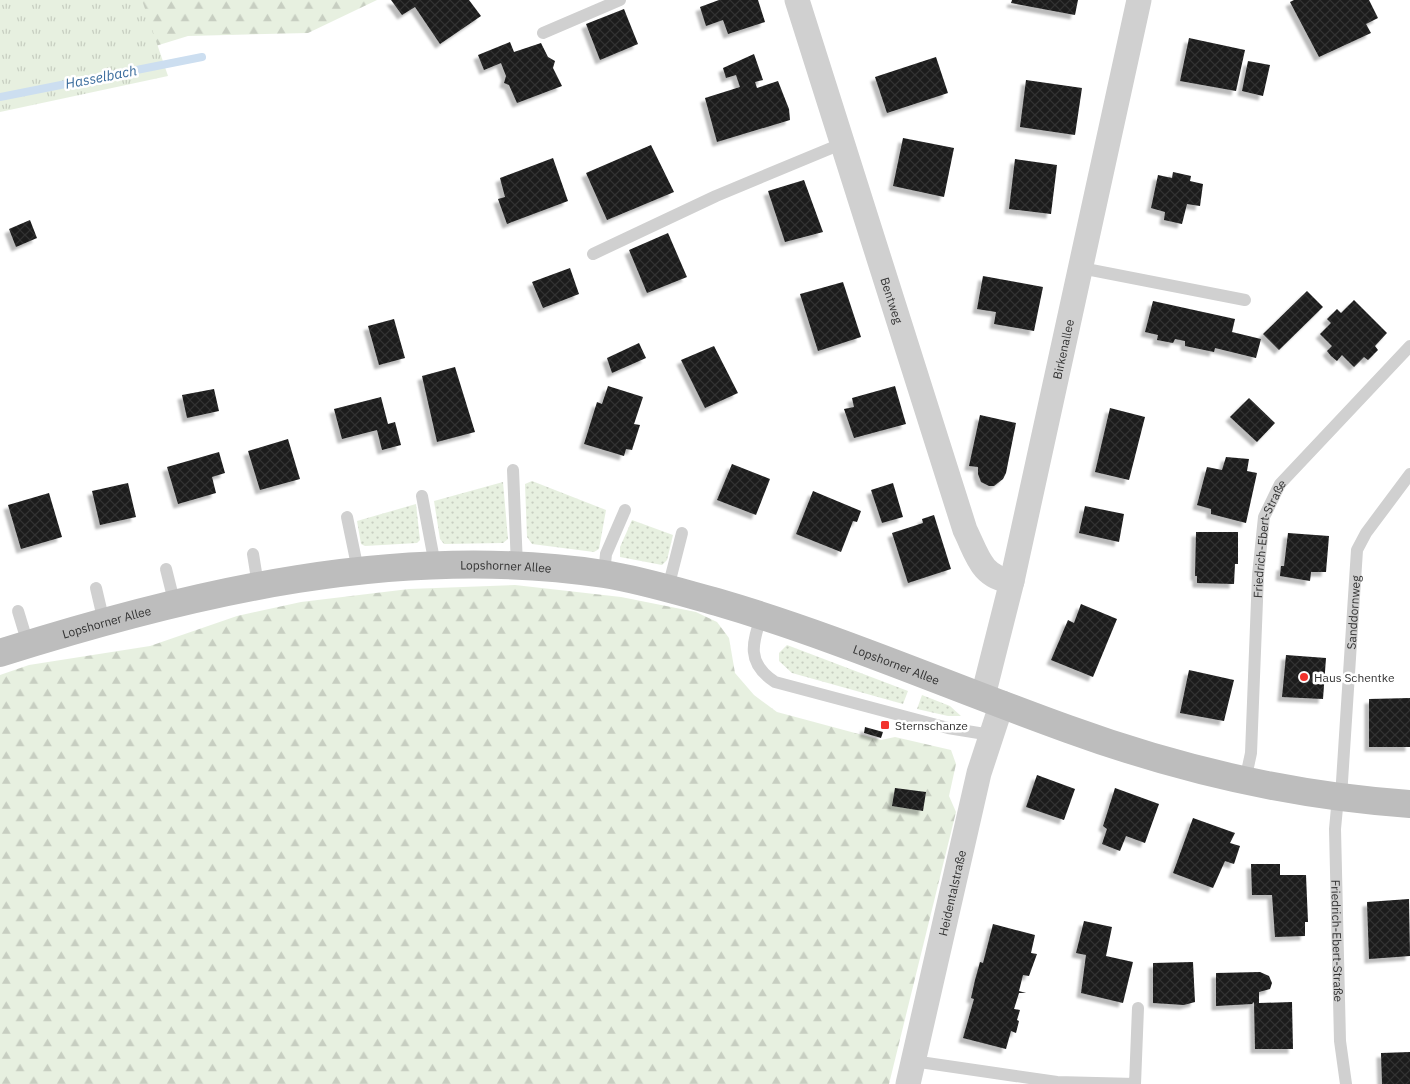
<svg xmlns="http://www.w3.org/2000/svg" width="1410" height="1084" viewBox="0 0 1410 1084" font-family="'IBM Plex Sans',sans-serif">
<defs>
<pattern id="grass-dots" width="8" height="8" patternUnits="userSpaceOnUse" patternTransform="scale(1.25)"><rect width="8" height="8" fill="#e7f0e0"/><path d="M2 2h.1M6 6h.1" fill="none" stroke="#c7cec1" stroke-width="1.8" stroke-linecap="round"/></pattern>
<pattern id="forest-firs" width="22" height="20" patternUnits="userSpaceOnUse" patternTransform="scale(1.25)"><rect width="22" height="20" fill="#e7f0e0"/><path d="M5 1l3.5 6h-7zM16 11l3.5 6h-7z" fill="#c7cec1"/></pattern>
<pattern id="park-tufts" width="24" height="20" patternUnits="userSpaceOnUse" patternTransform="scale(1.25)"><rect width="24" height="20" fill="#e7f0e0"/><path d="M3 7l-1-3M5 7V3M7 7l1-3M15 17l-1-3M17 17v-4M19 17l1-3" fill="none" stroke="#c7cec1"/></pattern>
<pattern id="building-cross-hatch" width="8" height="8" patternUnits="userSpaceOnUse" patternTransform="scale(1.25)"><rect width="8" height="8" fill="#1a1a1a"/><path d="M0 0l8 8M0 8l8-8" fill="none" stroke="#333"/></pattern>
<filter id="shadow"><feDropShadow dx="-4.5" dy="4.5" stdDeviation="1" flood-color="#0004"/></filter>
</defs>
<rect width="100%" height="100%" fill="#fff"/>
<path fill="url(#grass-dots)" d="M532,481L606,510L599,549L594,552L532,544L527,537L525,484Z
M503,482L508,539L503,543L444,544L440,539L434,501Z
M416,504L420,540L417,543L365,546L361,544L357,521Z
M632,520L673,535L667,560L662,565L620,557V547Z
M787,645L908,691L903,704L792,673L779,661V653Z
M922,695L950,706L961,716H948L917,709Z"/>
<path fill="url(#forest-firs)" d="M0,0H377L308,33L188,36L0,94Z
M515,585L621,597L696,612L717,622L729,638L735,673L754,695L777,712L881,740L895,737L951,750L956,764L949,796L956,812L889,1084H0V675L29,665L150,646L237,616L301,602L409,589Z"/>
<path fill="url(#park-tufts)" d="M0,0H142L168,76L0,112Z"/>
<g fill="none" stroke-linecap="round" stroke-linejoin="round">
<path stroke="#ccdef0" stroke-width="8" d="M0,97L202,57"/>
</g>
<path fill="url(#building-cross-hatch)" filter="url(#shadow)" d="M391,0H469L481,16L440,44L415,7L402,15Z
M719,0H758L765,22L728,34L723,20L706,26L700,7Z
M1012,0H1078L1075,15L1011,3Z
M1294,0H1369L1378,18L1366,24L1371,33L1319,57L1290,2Z
M624,9L638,44L600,60L586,24Z
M1189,38L1245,50L1236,91L1180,81Z
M510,42L514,52L541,43L548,57L555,61L553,68L562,86L517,103L509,85L504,83L506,76L501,63L484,70L478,55Z
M754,54L763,80L755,82L757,88L778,81L789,109L790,120L717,142L705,98L740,87L736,75L726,78L723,68Z
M936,57L948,93L887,113L875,77Z
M1248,61L1270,65L1263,96L1242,91Z
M1026,80L1082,88L1075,135L1020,127Z
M903,138L954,148L944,197L893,186Z
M651,145L674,192L607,220L586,173Z
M553,158L568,201L507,224L498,199L505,197L500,178Z
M1015,159L1057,165L1051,214L1009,209Z
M1173,172L1191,176L1190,181L1203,184L1200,206L1187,204L1182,224L1164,220L1165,212L1151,208L1158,175L1172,178Z
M804,180L823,232L785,242L768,191Z
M30,220L37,238L16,247L9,229Z
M668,233L687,277L647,293L629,250Z
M570,268L579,294L543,308L532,282Z
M983,276L1043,287L1034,331L994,324L996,312L977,309Z
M843,282L861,337L818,351L800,294Z
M1307,291L1323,307L1279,350L1263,334Z
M1354,300L1387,333L1375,346L1378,350L1368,360L1364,357L1354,367L1342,355L1337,361L1331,356L1327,351L1332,346L1320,334L1331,323L1327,319L1337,309L1341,313Z
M1153,301L1235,319L1232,332L1261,339L1256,358L1215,348L1214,352L1185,346V341L1175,339L1173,343L1157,340L1158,335L1145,332Z
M394,319L405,358L379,365L368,326Z
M639,343L646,358L612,373L607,358Z
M714,346L738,393L705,408L681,360Z
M455,367L475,432L437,442L422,376Z
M608,386L643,397L634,424L640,425L632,450L626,449L624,456L584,444L597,402L602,404Z
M895,386L906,424L854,438L844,409L854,407L852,398Z
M214,389L219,411L187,418L182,395Z
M381,397L388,424L395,422L401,445L382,450L377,430L342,439L334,409Z
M1249,398L1275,423L1257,442L1230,417Z
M1110,408L1145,417L1129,480L1095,472Z
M980,415L1016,423L1006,473L1003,479L994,486H989L981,482L978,474V467L969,466Z
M288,439L300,479L260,490L248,451Z
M219,452L225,473L212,477L216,493L178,504L167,467Z
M1226,457L1249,459L1247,471L1257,473L1246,523L1211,514V509L1197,505L1207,467L1222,470Z
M732,464L770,479L756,515L717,500Z
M128,483L136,517L100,525L92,491Z
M893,483L903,517L882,523L871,490Z
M813,491L861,511L857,522L853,521L841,552L796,534Z
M49,493L62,537L21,549L8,505Z
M1085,506L1124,514L1119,542L1079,533Z
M934,515L951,569L908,583L892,533L923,523L922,519Z
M1196,532H1238V564H1235L1234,584L1197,583V576H1195Z
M1288,533L1329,536L1326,572H1311L1310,581L1280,576L1281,566H1284Z
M1081,604L1117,619L1093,677L1051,660L1068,620L1074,623Z
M1286,655L1326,658L1323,699L1282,697Z
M1189,670L1234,680L1224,721L1180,713Z
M1410,698V747H1369V699Z
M865,727L883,732L881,738L864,733Z
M1037,775L1075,789L1064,820L1026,807Z
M895,788L926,792L923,811L892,806Z
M1115,788L1159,804L1145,843L1126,836L1120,851L1102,844L1107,829L1103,826Z
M1193,818L1235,833L1230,843L1240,846L1234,864L1225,861L1213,888L1173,873Z
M1251,864H1280V875H1306L1308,922H1305V936L1275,937L1272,895H1252Z
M1409,899L1410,956L1369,959L1367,902Z
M1084,921L1112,927L1106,956L1133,962L1123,1003L1081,993L1086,955L1076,953Z
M993,924L1035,935L1031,953L1037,954L1029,976L1023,975L1019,991L1026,993H1019L1014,1009L1020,1010L1017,1020L1019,1021L1016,1033L1011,1031L1006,1049L963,1038L974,999L971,998L975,980L980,962L983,963Z
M1193,962L1195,1002L1184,1005L1153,1003V963Z
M1260,972L1269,976L1272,983L1270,989L1259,992V1003L1292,1002L1293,1049H1255L1254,1002L1252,1004L1216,1006V973Z
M1410,1052V1084H1382L1381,1053Z"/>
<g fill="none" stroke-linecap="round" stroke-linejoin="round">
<g stroke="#d0d0d0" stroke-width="12">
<path d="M543,33L620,0"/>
<path d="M593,254L716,196L841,144"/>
<path d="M1081,268L1245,300"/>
<path d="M513,470L517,566"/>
<path d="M422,496L435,565"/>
<path d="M347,517L358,570"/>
<path d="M253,554L258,585"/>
<path d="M166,569L175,605"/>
<path d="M604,574L606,554L625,510"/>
<path d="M96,588L104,622"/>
<path d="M668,588L682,533"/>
<path d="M18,611L28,644"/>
<path d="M762,615C752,643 746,663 775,682L948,728L991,735"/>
<path id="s1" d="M1245,781L1251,753L1258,575L1264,517L1280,484L1410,346"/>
<path id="s2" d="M1338,797L1335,829L1340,1041L1346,1084"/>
<path id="s3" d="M1341,797L1357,550L1366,533L1410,474"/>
<path d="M913,1061L1057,1082L1135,1084L1138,1008"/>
</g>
<g stroke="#d0d0d0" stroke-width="25">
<path id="s4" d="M797,0L965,530C977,554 981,578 1012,581"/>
<path id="s5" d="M983,696L1012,581L1139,0"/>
<path id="s6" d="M908,1084L979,773L1002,703"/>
</g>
<path stroke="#bdbdbd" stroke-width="28" id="s7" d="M0,653C193,592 400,543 604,574C642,580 680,592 717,602C837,637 951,687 1068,729C1178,769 1293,796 1410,804"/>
</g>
<g fill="#f2322c" stroke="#fff" stroke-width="2">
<circle cx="1304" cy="677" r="5"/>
<rect x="880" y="720" width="10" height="10" rx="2.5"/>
</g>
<g text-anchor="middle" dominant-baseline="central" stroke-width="5" stroke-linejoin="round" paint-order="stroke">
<g font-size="12" fill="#333" stroke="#fff">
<text stroke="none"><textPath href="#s4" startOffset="315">Bentweg</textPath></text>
<text stroke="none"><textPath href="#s5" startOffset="356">Birkenallee</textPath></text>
<text stroke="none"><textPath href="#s1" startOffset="245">Friedrich-Ebert-Straße</textPath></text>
<text stroke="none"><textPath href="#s7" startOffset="516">Lopshorner Allee</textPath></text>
<text stroke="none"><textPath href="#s3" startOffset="185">Sanddornweg</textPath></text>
<text stroke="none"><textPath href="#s7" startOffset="111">Lopshorner Allee</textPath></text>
<text stroke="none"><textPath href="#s7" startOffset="921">Lopshorner Allee</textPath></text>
<text stroke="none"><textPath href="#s6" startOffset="196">Heidentalstraße</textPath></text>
<text stroke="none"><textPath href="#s2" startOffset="144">Friedrich-Ebert-Straße</textPath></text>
</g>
<g font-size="12" fill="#333" stroke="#fff" text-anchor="start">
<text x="1314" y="677">Haus Schentke</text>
<text x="895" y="725">Sternschanze</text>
</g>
<g font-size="14" font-style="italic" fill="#396b9c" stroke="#fff">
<text transform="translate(101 77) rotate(-11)">Hasselbach</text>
</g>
</g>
</svg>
